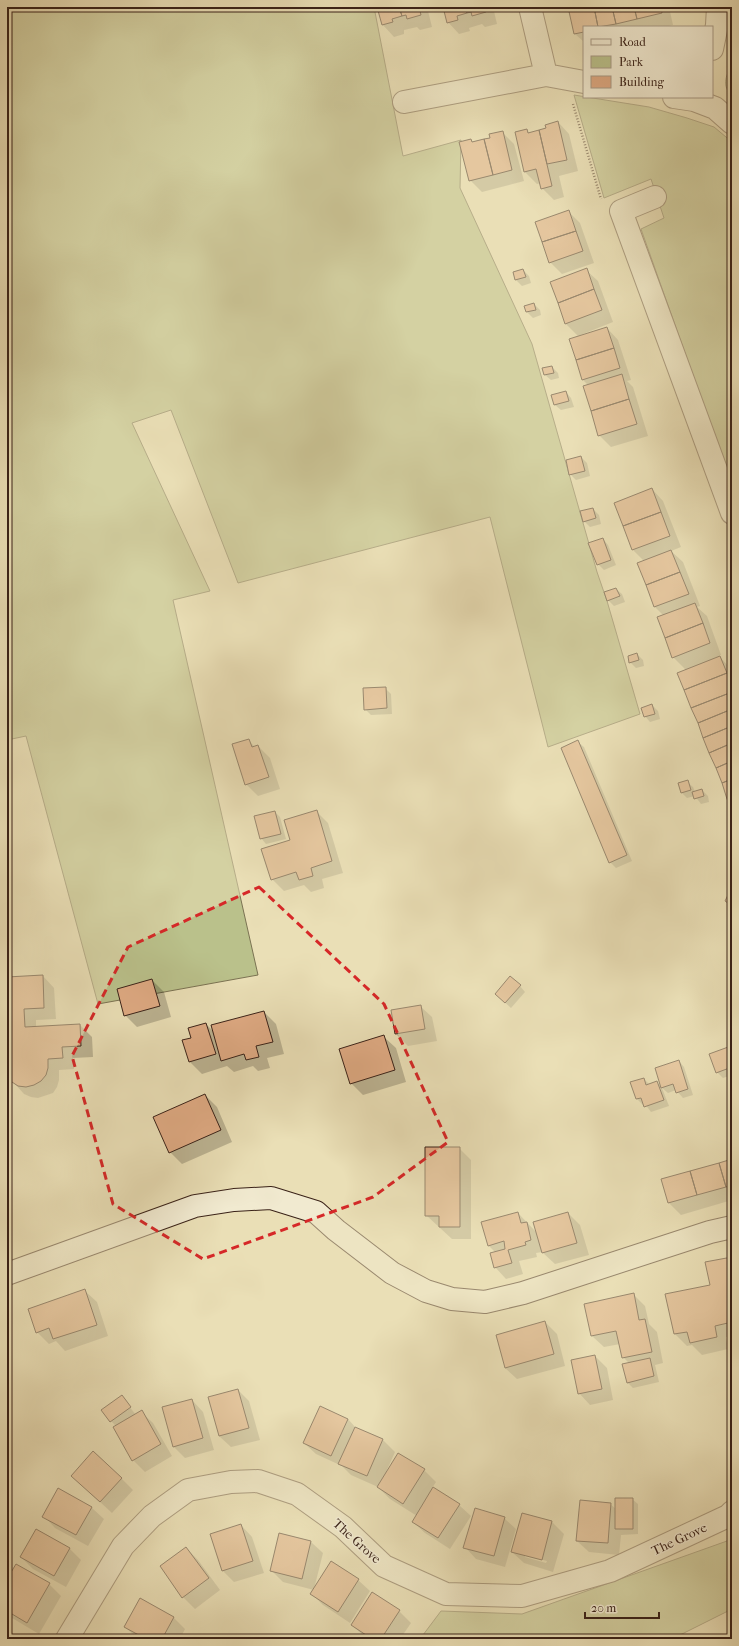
<svg xmlns="http://www.w3.org/2000/svg" width="739" height="1646" viewBox="0 0 739 1646" font-family="'IM FELL French Canon',serif">
<rect width="100%" height="100%" fill="#eadfb6"/>
<filter id="stains"><feTurbulence type="fractalNoise" baseFrequency=".005" numOctaves="4"/><feColorMatrix values="0 0 0 0 .2 0 0 0 0 .09 0 0 0 0 .02 0 0 0 .5 -.17"/></filter>
<radialGradient id="worn" r=".72"><stop offset=".6" stop-color="#630" stop-opacity="0"/><stop offset="1" stop-color="#630" stop-opacity=".3"/></radialGradient>
<path fill="#bac18b" stroke="#7a7252" d="M7,7H374L403,156L461,140L460,188L532,344L597,572L607,601L640,714L548,747L490,517L238,583L171,410L132,423L210,591L173,600L258,975L98,1004L26,736L7,740Z
M732,65V96C722,86 725,77 732,65Z
M574,95L649,107L687,118L714,127L732,142V486L641,229L664,218L651,179L604,198Z
M732,1535V1609L672,1639H420L441,1611L522,1614L727,1541Z"/>
<path fill="#0003" fill-rule="evenodd" d="M378,7H427L432,27L420,30L417,27L404,30V34L394,37L383,25Z
M444,7H493L497,24L485,27L482,24L469,28L470,31L459,34L448,22Z
M569,7H669L673,25L664,27H584V42L575,34Z
M558,122L569,134L578,171L559,176L564,197L554,200L542,188L541,183L537,184L525,172L516,132L526,130L529,133L547,129Z
M502,132L514,144L524,181L482,192L470,180L471,140L474,143L492,139Z
M568,211L580,223L594,263L562,274L550,262Z
M523,270L529,276L531,283L522,286L516,280L514,273Z
M586,270L598,281L613,322L578,336L566,324L551,283Z
M534,304L540,310L541,315L533,318L527,312L526,306Z
M607,328L618,340L631,380L627,381L633,387L648,436L611,447L599,435L589,386L583,380Z
M552,367L558,373L559,378L551,380L545,375Z
M566,392L571,398L574,407L561,410L555,405Z
M581,457L587,463L590,476L576,480L570,474Z
M652,489L663,501L681,547L671,551L683,562L700,606L697,607L707,616L721,655L719,656L732,670V808L686,670L673,657L664,616L655,607L638,564L644,561L633,550Z
M593,509L599,515L601,524L590,527L584,521Z
M603,539L608,545L616,565L604,570L598,564Z
M616,589L622,594L625,602L614,606L608,600Z
M637,654L643,660L644,666L636,668L630,662Z
M385,688L391,694L392,714L371,715L365,709Z
M652,705L658,711L660,719L650,722L645,716Z
M248,740L255,747L258,746L270,758L280,789L258,796L246,784Z
M578,742L584,747L632,861L616,868L610,862Z
M687,782L693,787L695,792L702,790L708,796L709,802L701,804L695,796L687,798L682,793Z
M316,811L328,823L343,873L322,879L324,888L311,892L304,885L284,891L272,879L291,841Z
M275,812L280,817L286,839L266,844L261,838Z
M43,976L54,988L56,1019L36,1020V1027L80,1025L92,1037L93,1057L73,1058L74,1069L59,1070V1080L57,1087L53,1093L38,1098L31,1097L24,1094L7,1075V978Z
M152,980L164,992L171,1017L137,1027L125,1015Z
M520,986L525,992L511,1008L502,1000Z
M420,1006L432,1017L437,1041L408,1046L396,1034Z
M264,1012L276,1024L284,1054L267,1058L270,1068L258,1071L253,1066L234,1072L227,1066L202,1074L190,1062L184,1041L192,1039L206,1024L214,1032Z
M384,1037L396,1048L406,1082L363,1095L351,1083Z
M731,1047L732,1075L723,1078L717,1072Z
M679,1061L684,1067L693,1095L683,1098L676,1090L668,1093L662,1088L669,1106L651,1112L645,1104L643,1105L637,1099L631,1083L644,1079L649,1084L656,1082L662,1087Z
M205,1095L217,1107L232,1142L182,1164L170,1152Z
M459,1148L471,1160V1239H452L426,1215Z
M732,1160V1200L681,1215L669,1203L662,1179Z
M518,1213L538,1234L568,1213L580,1225L589,1255L555,1264L542,1252L536,1253L537,1257L519,1261L523,1274L506,1279L495,1267L496,1253L488,1245Z
M732,1258V1336L726,1337L728,1349L702,1355L692,1345L687,1346L675,1334L667,1295L711,1285Z
M85,1291L97,1302L108,1336L65,1351L56,1341L49,1344L37,1332Z
M633,1294L645,1306L649,1324L657,1332L663,1363L655,1365L659,1382L633,1388L627,1382L629,1363L623,1357L620,1344L604,1347L592,1336Z
M545,1322L557,1334L565,1366L517,1379L505,1368Z
M595,1356L607,1368L613,1400L590,1405L579,1393Z
M7,1371L12,1413L7,1414Z
M238,1390L249,1401L260,1440L231,1447L219,1436Z
M121,1396L136,1415L141,1412L153,1423L172,1456L145,1472L133,1460L116,1426L111,1421Z
M192,1400L203,1412L214,1450L185,1458L173,1446Z
M348,1419L356,1428L383,1440L395,1452L386,1472L424,1470L436,1482L432,1488L459,1505L471,1516L450,1549L425,1533L413,1522L417,1516L390,1499L378,1487L351,1475L342,1466L316,1454L304,1443Z
M121,1478L133,1490L112,1513L84,1487Z
M59,1489L92,1508L104,1519L88,1546L55,1528L44,1516Z
M632,1499L638,1504V1534L621,1535L619,1555L589,1552L577,1541L610,1504L616,1509Z
M523,1514L552,1522L564,1534L553,1572L524,1563L512,1552ZM525,1555L547,1561L546,1563L525,1557Z
M504,1518L516,1529L505,1567L476,1559L465,1547Z
M241,1525L252,1537L264,1573L234,1582L223,1571Z
M311,1542L323,1553L314,1589L358,1580L370,1591L350,1623L323,1605L311,1593L314,1590L283,1582L271,1570Z
M69,1548L81,1560L66,1587L33,1569L21,1557Z
M186,1548L198,1560L220,1590L195,1609L183,1597L161,1566Z
M7,1581L49,1584L61,1596L39,1634L7,1615Z
M399,1611L411,1623L400,1639H367L352,1625Z
M173,1617L185,1629L180,1639H138L125,1627Z"/>
<path fill="#dfaa83" stroke="#3a2218" d="M377,7H399L402,16L392,19L393,22L382,25Z
M399,7H419L421,15L407,19L406,15L402,16Z
M443,7H465L467,13L457,16L458,20L447,23Z
M465,7H485L486,12L472,16L471,12L467,13Z
M568,7H594L598,27H584V32L574,34Z
M594,7H612L616,24L598,27Z
M612,7H634L637,19L616,24Z
M634,7H661L662,13L637,19Z
M558,121L567,160L547,164L539,130L546,128L545,125Z
M527,129L528,133L539,130L552,186L541,189L536,169L524,172L515,132Z
M503,131L512,170L493,175L484,139L490,138L489,134Z
M471,139L472,142L484,139L493,175L469,181L459,142Z
M569,210L576,231L542,242L535,222Z
M576,231L583,251L549,263L542,242Z
M587,268L594,289L558,303L550,282Z
M523,269L526,277L515,280L513,272Z
M594,289L602,310L565,324L558,303Z
M534,303L536,310L526,312L524,306Z
M607,327L614,348L576,360L569,339Z
M614,348L620,368L582,380L576,360Z
M552,366L554,373L544,375L542,368Z
M622,374L629,399L591,411L583,386Z
M566,391L569,401L554,405L551,395Z
M629,399L637,424L598,436L591,411Z
M581,456L585,471L569,475L566,460Z
M652,488L661,512L623,526L614,503Z
M593,508L596,518L583,522L580,511Z
M661,512L670,536L632,550L623,526Z
M603,538L611,560L597,565L588,543Z
M671,550L680,572L646,585L637,563Z
M680,572L689,594L654,607L646,585Z
M616,588L620,596L607,601L604,592Z
M695,603L703,623L665,638L657,617Z
M703,623L710,643L672,658L665,638Z
M637,653L639,660L629,663L628,656Z
M720,656L727,673L684,690L677,673Z
M727,673L732,686V692L691,708L684,690Z
M386,687L387,708L364,710L363,688Z
M732,692V709L698,723L691,708Z
M652,704L655,714L644,717L641,708Z
M732,709V726L703,738L698,723Z
M732,726V743L709,753L703,738Z
M249,739L252,747L258,745L269,777L245,785L232,744Z
M578,740L627,855L609,863L561,748Z
M732,743V761L716,768L709,753Z
M732,761V779L722,783L716,768Z
M732,779V797L727,799L722,783Z
M688,780L691,790L681,793L678,783Z
M702,789L704,796L694,799L692,792Z
M732,797V810L727,799Z
M317,810L332,861L311,868L313,876L299,880L296,872L271,880L261,849L290,840L284,820Z
M275,811L281,834L260,839L254,816Z
M728,895L732,898V906L725,901Z
M43,975L44,1008L24,1009L25,1027L80,1024L81,1046L62,1047L63,1058L48,1059V1068L46,1075L41,1081L34,1085L26,1087L18,1086L12,1082L7,1077V977Z
M510,976L521,985L505,1003L495,994Z
M152,979L160,1006L124,1016L117,989Z
M421,1005L425,1029L395,1034L391,1010Z
M264,1011L273,1042L256,1046L259,1057L246,1060L244,1054L221,1061L211,1025Z
M206,1023L216,1054L189,1062L182,1040L191,1038L188,1028Z
M384,1035L395,1070L350,1084L339,1049Z
M731,1046L732,1067L716,1073L709,1054Z
M679,1060L688,1089L676,1093L673,1084L661,1088L655,1068Z
M644,1078L646,1085L657,1081L664,1100L644,1107L641,1098L636,1099L630,1082Z
M205,1094L221,1130L169,1153L153,1117Z
M425,1147H460V1227H439V1216H425Z
M732,1159V1185L726,1187L719,1163Z
M719,1163L726,1187L697,1195L690,1171Z
M690,1171L697,1195L668,1203L661,1179Z
M518,1212L521,1223L527,1222L531,1240L525,1242L526,1245L508,1250L512,1263L494,1268L490,1253L505,1249L504,1241L488,1246L481,1222Z
M568,1212L577,1243L542,1253L533,1222Z
M732,1257V1322L715,1326L717,1337L690,1343L687,1332L674,1334L665,1294L710,1285L705,1262Z
M85,1289L97,1325L53,1339L49,1328L36,1333L28,1309Z
M634,1293L639,1320L645,1319L652,1352L622,1358L616,1331L591,1336L584,1304Z
M545,1321L554,1354L505,1368L496,1335Z
M595,1355L602,1389L578,1394L571,1360Z
M650,1358L654,1376L627,1383L622,1364Z
M238,1389L249,1428L219,1436L208,1397Z
M122,1395L131,1407L110,1422L101,1410Z
M192,1399L203,1438L173,1447L162,1407Z
M320,1406L348,1419L331,1456L303,1443Z
M142,1410L161,1444L132,1461L113,1427Z
M355,1427L383,1439L367,1476L338,1464Z
M93,1451L122,1478L100,1502L71,1476Z
M398,1453L425,1469L403,1504L377,1487Z
M433,1487L460,1504L438,1538L412,1522Z
M58,1488L92,1507L76,1535L42,1517Z
M615,1498H633V1529H615Z
M580,1500L611,1503L608,1543L576,1541Z
M475,1508L505,1517L494,1556L463,1548Z
M522,1513L552,1521L542,1560L511,1552Z
M241,1524L253,1561L222,1571L210,1534Z
M36,1529L70,1548L54,1576L20,1557Z
M279,1533L311,1541L302,1579L270,1571Z
M186,1547L209,1578L182,1598L160,1566Z
M331,1561L359,1579L338,1612L310,1594Z
M16,1564L50,1583L27,1623L7,1611V1579Z
M372,1592L400,1610L381,1639H372L351,1625Z
M140,1598L174,1617L162,1639H146L124,1627Z"/>
<g fill="none" stroke-linecap="round" stroke-linejoin="round">
<defs>
<path id="street" d="M530,7L546,75
M712,49L717,25L718,7
M674,97L694,100L715,108L732,123
M404,102L546,75L584,82
M655,197L621,211L732,513
M67,1639L123,1546L152,1516L188,1490L231,1482L258,1481L297,1494L343,1527L384,1566L446,1594L522,1596L610,1571L728,1516L732,1512"/>
<path id="secondary" d="M7,1274L195,1206L234,1200L271,1198L316,1212L336,1230L392,1273L426,1291L452,1299L485,1302L523,1293L710,1232L732,1227"/>
</defs>
<use href="#street" stroke="#665140" stroke-width="24"/>
<use href="#secondary" stroke="#3a2218" stroke-width="24"/>
<path stroke="#3a2218" stroke-width="2.5" stroke-dasharray="1 2" stroke-linecap="butt" d="M573,104L601,199"/>
<use href="#street" stroke="#f1ead0" stroke-width="22"/>
<use href="#secondary" stroke="#f1ead0" stroke-width="22"/>
</g>
<path d="M0 0H739V1646H0ZM259,887L384,1004L448,1142L373,1197L203,1259L113,1204L72,1056L128,947Z" fill="#eadfb6" fill-opacity=".55" fill-rule="evenodd"/>
<path fill="none" stroke="#d62828" stroke-width="3" stroke-dasharray="8 5" stroke-linejoin="round" d="M259,887L384,1004L448,1142L373,1197L203,1259L113,1204L72,1056L128,947Z"/>
<g text-anchor="middle" dominant-baseline="central" stroke-width="3" stroke-linejoin="round" paint-order="stroke">
<g font-size="13" fill="#3a2218" stroke="#f1ead0">
<text transform="translate(679 1539) rotate(-25)">The Grove</text>
<text transform="translate(357 1541) rotate(42)">The Grove</text>
</g>
</g>
<rect width="739" height="1646" fill="none" stroke="#eadfb6" stroke-width="24"/>
<rect x="8" y="8" width="723" height="1630" fill="none" stroke="#3a2218" stroke-width="2"/>
<rect x="12" y="12" width="715" height="1622" fill="none" stroke="#3a2218"/>
<rect x="583" y="26" width="130" height="72" fill="#f1ead0" stroke="#a89a86"/>
<rect x="591" y="39" width="20" height="6" fill="#f1ead0" stroke="#a89a86"/>
<text x="619" y="46" font-size="12" fill="#3a2218">Road</text>
<rect x="591" y="56" width="20" height="12" fill="#bac18b" stroke="#a89a86"/>
<text x="619" y="66" font-size="12" fill="#3a2218">Park</text>
<rect x="591" y="76" width="20" height="12" fill="#dfaa83" stroke="#a89a86"/>
<text x="619" y="86" font-size="12" fill="#3a2218">Building</text>
<path d="M585 1612v6h74v-6" fill="none" stroke="#3a2218" stroke-width="2"/>
<text x="591" y="1612" font-size="12" fill="#3a2218" stroke="#f1ead0" stroke-width="3" paint-order="stroke">20 m</text>
<rect width="100%" height="100%" filter="url(#stains)"/>
<rect width="100%" height="100%" fill="url(#worn)"/>
</svg>
